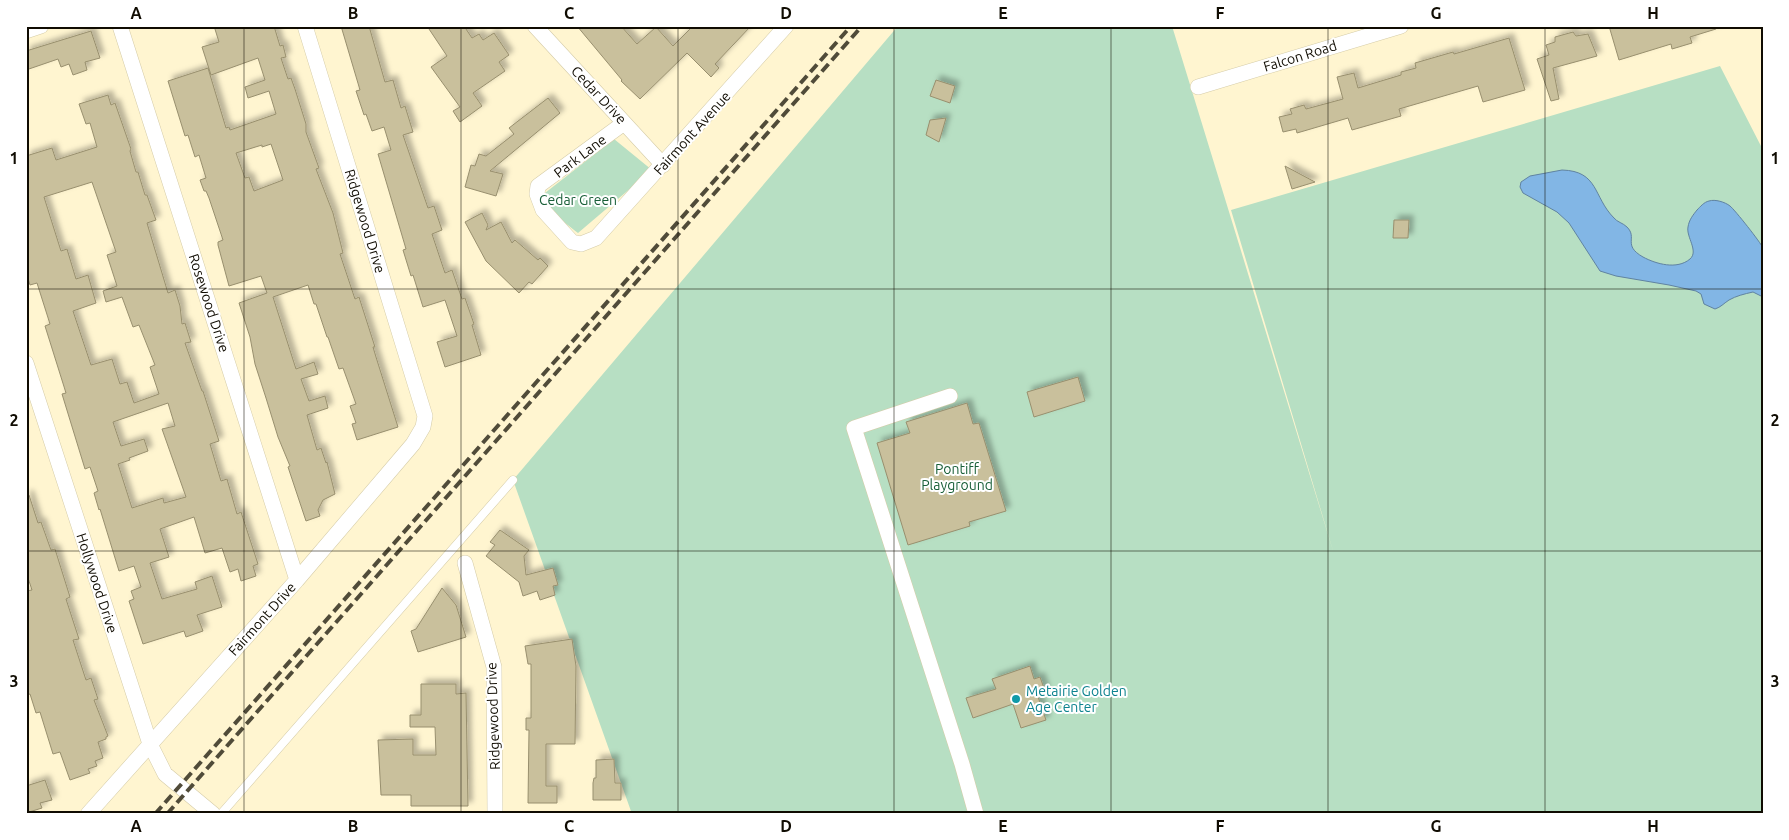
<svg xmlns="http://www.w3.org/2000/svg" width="1789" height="840" viewBox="0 0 1789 840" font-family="Ubuntu,sans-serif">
<defs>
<filter id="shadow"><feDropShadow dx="4.5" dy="-4.5" stdDeviation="2.5" flood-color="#0004"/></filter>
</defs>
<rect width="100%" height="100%" fill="#fff5d0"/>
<path fill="#b7dfc3" d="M898,26H1172L1334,554L1231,210L1720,66L1763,150V814H632L513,480Z
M614,139L652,170L578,233C562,220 550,214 545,193Z"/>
<path fill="#82b6e5" stroke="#6083a1" d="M1562,170C1599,171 1593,197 1614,218C1617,222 1623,223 1627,227C1638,238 1622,245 1643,257C1656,264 1677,270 1690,259C1699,251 1686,237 1688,227C1689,220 1693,215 1697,210C1700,207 1704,202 1709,201C1715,199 1725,202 1730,206C1735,210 1761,243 1763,248C1765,256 1763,287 1763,297L1753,292C1744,294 1736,296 1729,300C1723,304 1721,307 1715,309L1704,304L1701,294L1696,291L1669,285L1616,276L1600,271L1569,223L1557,212L1523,193L1520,187L1521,182L1530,176Z"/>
<path fill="#c9c09c" stroke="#988f6e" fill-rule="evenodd" filter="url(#shadow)" d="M214,26H274L280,46L283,45L286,57L281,58L288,79L291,78L295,89L306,124V132L319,168L316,169L333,213L343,253L340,254L355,299L359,297L375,347H373L376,357L398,427L357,440L352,424L356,423L350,406L356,404L343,368L339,369L328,337H327L316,304H314L308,285L273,297L296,369L314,362L318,374L301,379L309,401L325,396L328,408L307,415L317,450L321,448L326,463L327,462L335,494L323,500L318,510L320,516L306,521L288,467L290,466L278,437L266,398L255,364L250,337L239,303L267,293L261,276L229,286L218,245V242L223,240L209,198L206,191H204L200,180L206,178L199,155L195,157L188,135L185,136L168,81L208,68L226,128L229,127L230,130L276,114L269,91L248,98L245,87L265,80L258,58L211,75L202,47L219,42ZM271,144L283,180L254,191L249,177L245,178L236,153L262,145V147Z
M341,26H369L385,82L393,80L401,108L405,106L413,132L403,135L428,208L434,206L442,230L432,234L445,273L452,270L462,299L465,298L474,324L472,325L481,355L445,367L437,342L457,336L445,300L423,307L413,275L411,276L403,250L406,249L378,154L391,150L384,127L372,131L366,114L364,115L356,91L360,90Z
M427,26H464L472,38L479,34L483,40L494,33L509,55L499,62L505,71L473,93L482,106L460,122L453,111L460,107L431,67L447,56Z
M577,26H621L637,44L656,27L673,46L693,26H751L715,64L719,68L711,77L687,53L640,99L621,81L622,80Z
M1609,26H1716V29L1690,37L1692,43L1672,49L1671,44L1619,60Z
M91,31L100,58L85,62L87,70L73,75L69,64L61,67L58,59L26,70V51Z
M1573,32L1576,36L1588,34L1597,56L1553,68L1559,99L1551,101L1537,59L1549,55L1546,45L1555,42V37Z
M1509,38L1525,90L1483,102L1478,86L1399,109L1401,116L1352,130L1348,118L1297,133L1296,129L1283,132L1279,117L1292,114L1290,109L1304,105L1306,109L1343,99L1337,77L1354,73L1358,88L1401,75V72L1416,68L1415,63L1453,52L1454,54Z
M936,80L955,86L950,103L930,96Z
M108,95L111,105L115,103L131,149L130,151L136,172H138L145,195H147L156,220L147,223L168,293L175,290L180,306L182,324L185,323L191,342L185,343L202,391H203L219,441L210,444L221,481L227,479L237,514L241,512L258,564L253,566L256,576L241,581L238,569L230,572L222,548L205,553L194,517L160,529L169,557L150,563L162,599L197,589L195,582L212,576L222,607L197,615L203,631L186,637L184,631L143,644L129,601L134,599L131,591L141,587L134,566L119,571L100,509L99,510L94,493L98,491L90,467L85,469L62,394L66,393L45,326L50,324L37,283L30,285L26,272V156L52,148L56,160L97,147L90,123L86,124L79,104ZM92,182L116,252L107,255L117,286L103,291L106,302L122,297L133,327L139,325L155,365L150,367L159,394L134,403L127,382L120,384L112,359L91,365L73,311L96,303L88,275L76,279L67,249L61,251L44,197ZM168,403L175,426L162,429L186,497L164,503L163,498L132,508L118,464L130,460L129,458L148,451L144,439L121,446L113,422Z
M548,98L560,113L490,171L503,174L496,196L465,187L471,165L475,166L479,154L486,156L514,134L509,128Z
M946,118L939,142L926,135L930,120Z
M1285,166L1315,182L1292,189Z
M482,213L488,225L486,230L501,222L512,243L515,240L538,260L540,258L548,266L532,284L529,282L519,293L486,261L465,222Z
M1394,220H1409L1408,238H1393Z
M1078,377L1085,401L1034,417L1027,392Z
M967,403L973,424L979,423L1006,511L969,522L970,526L908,545L877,443L910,433L906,422Z
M26,495H29L38,523L41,522L51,550L55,549L70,597L66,599L79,639L73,640L86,680L91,678L98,699L94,700L108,736L106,737V739L98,742L103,758L95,761L97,766L88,769L90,773L70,780L60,752L53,754L40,712L36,713L30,694L26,695V591L32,590L26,572Z
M500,530L529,550L524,556L526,575L553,568L558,585L553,586L555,595L540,600L537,591L523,596L519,582L486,556L495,545L490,542Z
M442,588L456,605L466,637L418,652L411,631L416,629Z
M572,639L576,666L575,744H546V786H557V803H528L529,730H526V718H531V664H528L525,646Z
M1030,666L1034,679L1040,677L1045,691L1037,694L1046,720L1021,728L1013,704L973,718L966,698L996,689L992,679Z
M421,684H456V694L466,693L468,806H411V795H381L378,740L413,739V755H436L435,727H410V715H421Z
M614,759L615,783H621V800H593V783L594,778H596V760Z
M45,780L52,800L40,803L42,808L26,813V786Z"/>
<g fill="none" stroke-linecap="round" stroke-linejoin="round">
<defs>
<path id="service" d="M221,814L513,480"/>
<path id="minor" d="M120,26L297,580
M535,26L663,165
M26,31L41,26
M1198,87L1401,26
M624,123L538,186L537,194L543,210L572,242L581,244L596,238L786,26
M26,363L150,744L165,774L213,814
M950,396L854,428L962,764L976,814
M465,563L494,667L495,814
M88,814L297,580L413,444L423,427L425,416L305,26"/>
</defs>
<use href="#service" stroke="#d5cca8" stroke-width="9"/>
<use href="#minor" stroke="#d5cca8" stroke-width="16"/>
<use href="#service" stroke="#fff" stroke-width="8"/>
<use href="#minor" stroke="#fff" stroke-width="15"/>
<path stroke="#504b39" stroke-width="4" stroke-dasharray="10 5" stroke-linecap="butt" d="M155,814L851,26
M167,814L862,26"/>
</g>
<path fill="none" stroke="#100c02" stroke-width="1" stroke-opacity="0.55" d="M244,26V814M461,26V814M678,26V814M894,26V814M1111,26V814M1328,26V814M1545,26V814M26,289H1763M26,551H1763"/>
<circle fill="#0f9aa8" stroke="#fff" stroke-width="2" cx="1016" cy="699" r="5"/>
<g text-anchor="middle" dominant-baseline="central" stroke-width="4" stroke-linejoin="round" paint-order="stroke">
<g font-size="14" fill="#100c02" stroke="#fff">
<text transform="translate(1300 56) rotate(-17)">Falcon Road</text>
<text transform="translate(599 95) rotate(47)">Cedar Drive</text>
<text transform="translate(692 133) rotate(-48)">Fairmont Avenue</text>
<text transform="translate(580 156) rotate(-37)">Park Lane</text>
<text transform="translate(365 221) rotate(73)">Ridgewood Drive</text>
<text transform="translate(209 303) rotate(72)">Rosewood Drive</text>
<text transform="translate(97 583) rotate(72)">Hollywood Drive</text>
<text transform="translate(262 619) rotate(-48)">Fairmont Drive</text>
<text transform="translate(493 716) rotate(-92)">Ridgewood Drive</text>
</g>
<g font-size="14" fill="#195f38" stroke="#fff">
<text x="578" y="200">Cedar Green</text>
<text x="957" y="469">Pontiff<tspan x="957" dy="16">Playground</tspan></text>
</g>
<g font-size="14" fill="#0d838f" stroke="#fff" text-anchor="start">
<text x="1026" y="691">Metairie Golden<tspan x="1026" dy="16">Age Center</tspan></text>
</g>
</g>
<rect width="1789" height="840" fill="none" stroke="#ffffff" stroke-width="55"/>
<rect x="28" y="28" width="1734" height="784" fill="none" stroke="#100c02" stroke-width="2"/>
<g font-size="16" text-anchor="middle" font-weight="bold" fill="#100c02">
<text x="136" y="19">A</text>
<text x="353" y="19">B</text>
<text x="569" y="19">C</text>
<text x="786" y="19">D</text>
<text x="1003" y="19">E</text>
<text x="1220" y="19">F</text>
<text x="1436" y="19">G</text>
<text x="1653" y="19">H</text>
<text x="14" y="164">1</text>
<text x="1775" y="164">1</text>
<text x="14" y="426">2</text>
<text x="1775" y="426">2</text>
<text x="14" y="687">3</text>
<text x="1775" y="687">3</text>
<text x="136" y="832">A</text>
<text x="353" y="832">B</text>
<text x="569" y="832">C</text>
<text x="786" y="832">D</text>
<text x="1003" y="832">E</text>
<text x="1220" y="832">F</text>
<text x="1436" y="832">G</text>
<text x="1653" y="832">H</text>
</g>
</svg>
